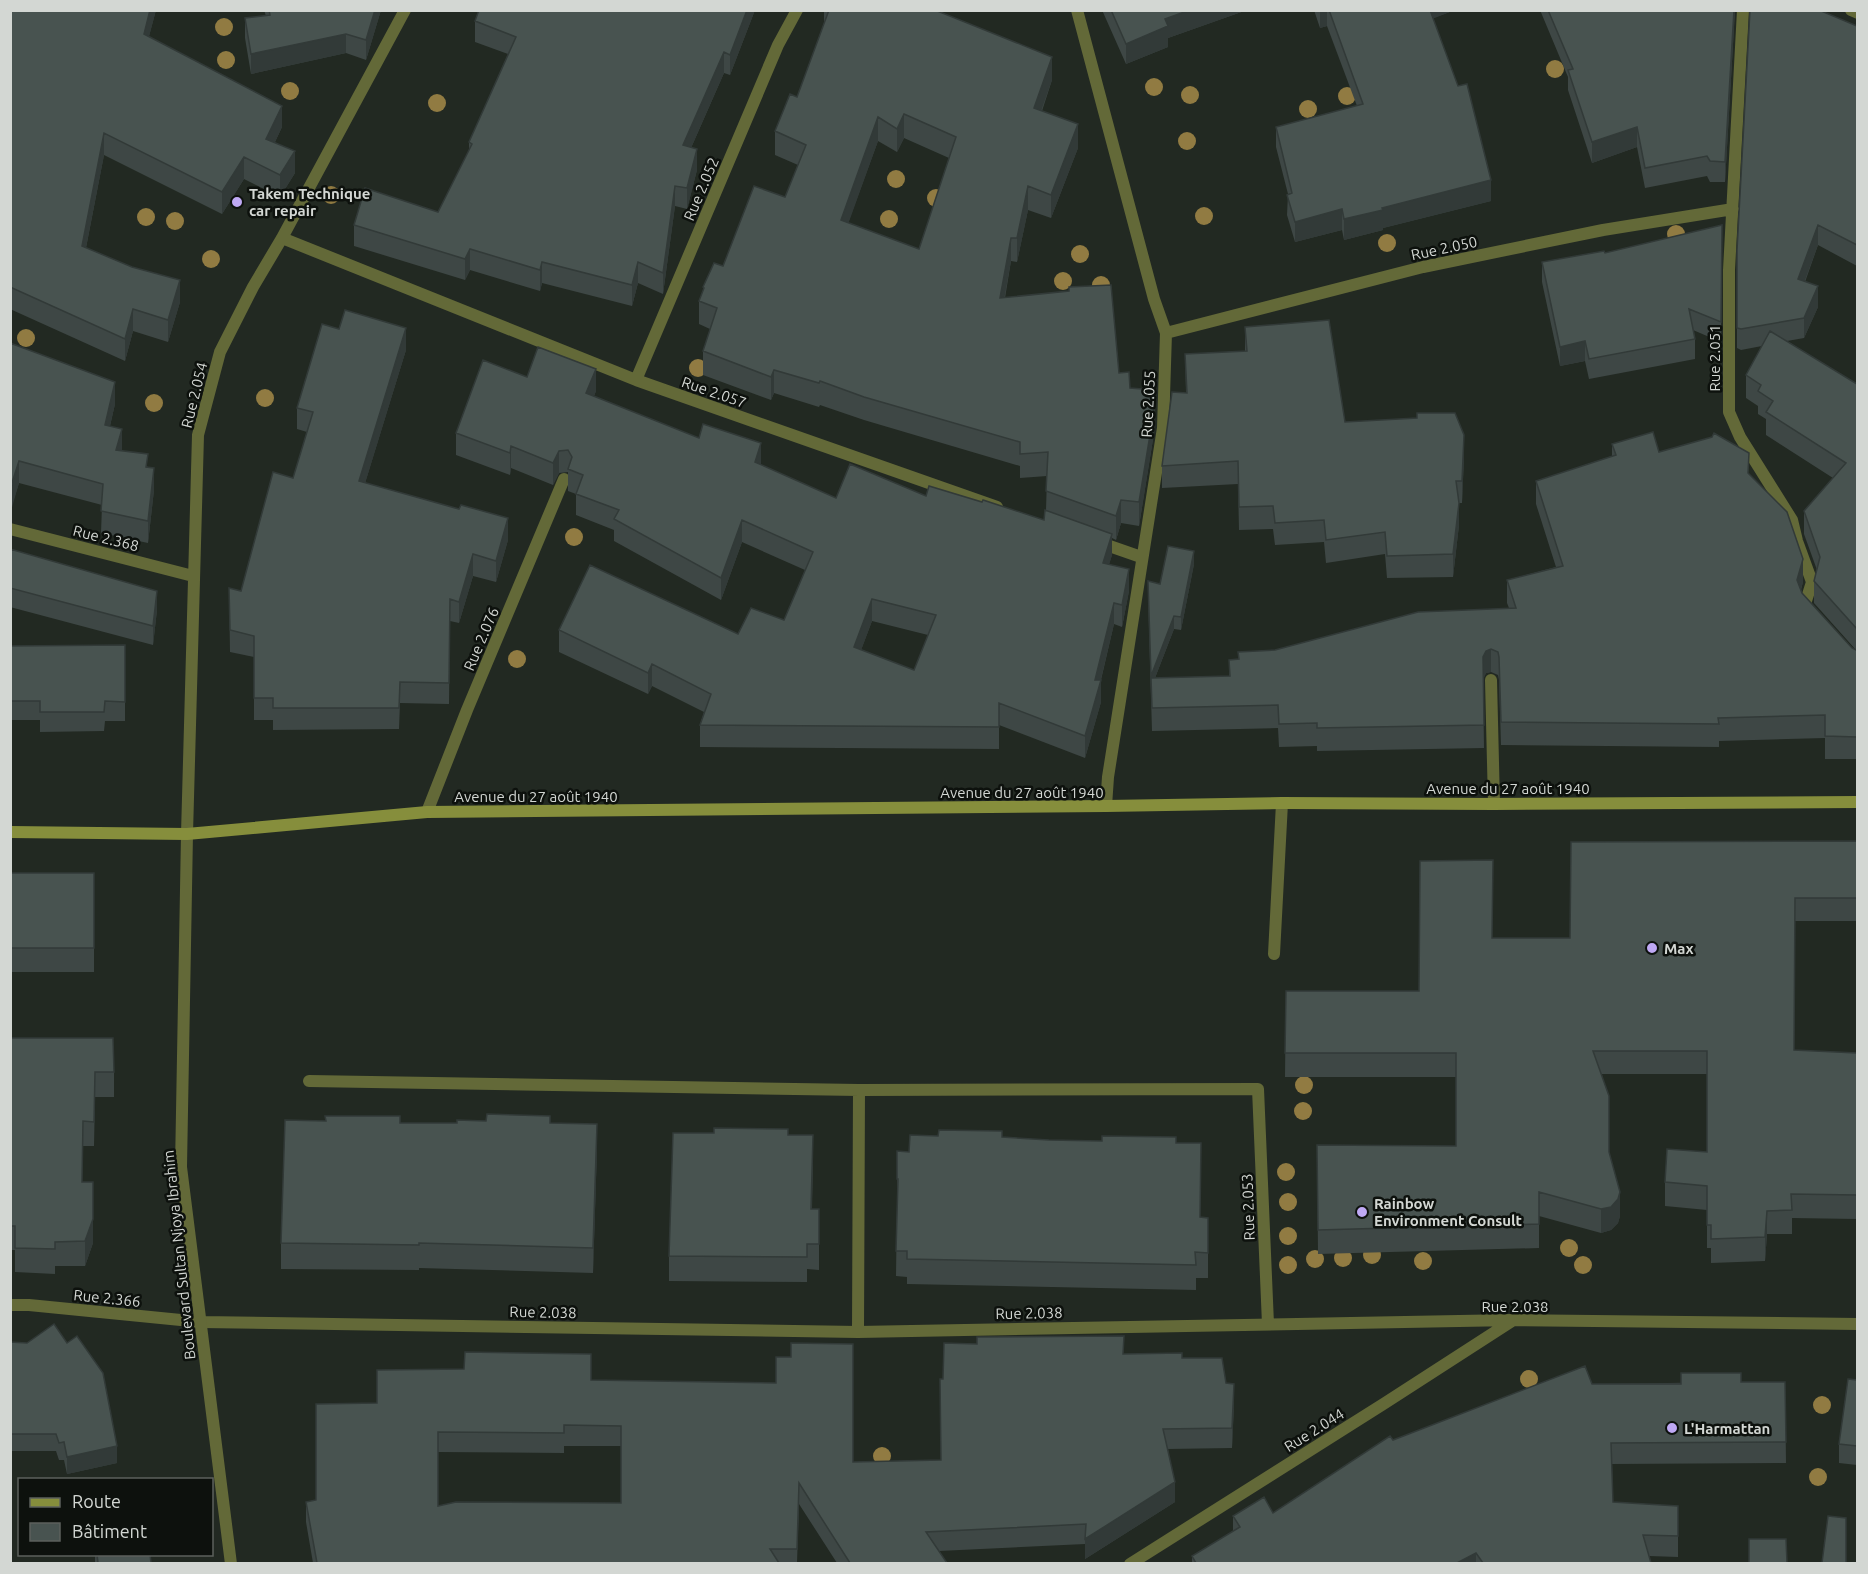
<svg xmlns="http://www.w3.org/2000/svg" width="1868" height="1574" viewBox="0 0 1868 1574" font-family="Ubuntu,sans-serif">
<rect width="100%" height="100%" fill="#222922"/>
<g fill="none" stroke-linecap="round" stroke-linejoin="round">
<path stroke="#636938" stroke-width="12" d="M1077,10L1154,299L1166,333L1163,428L1108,777L1106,806
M1743,10L1729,270V412L1740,437L1792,520L1797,541L1812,582L1805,604L1810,613
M1851,10L1858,13
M282,238L636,380L997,507
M1166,333L1423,267L1603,230L1733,209
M636,380L778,45L797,10
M10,529L193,576
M1098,542L1141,557
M1491,680L1494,804
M427,812L467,710L564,479
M187,834L198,435L220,352L253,287L282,238L405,10
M1274,954L1282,803
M309,1081L859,1090L1258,1089L1268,1324
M10,1305H29L201,1322L858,1332L1513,1320L1858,1324
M858,1332L859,1090
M1130,1564L1385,1403L1512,1321"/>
<path stroke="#636938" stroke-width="12" d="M187,834L181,1167L231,1564"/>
<path stroke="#868e3c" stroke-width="12" d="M10,832L187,834L427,812L1106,806L1282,803L1494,804L1858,802"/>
</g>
<g fill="#917b42">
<circle cx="224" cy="27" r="9"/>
<circle cx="226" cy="60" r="9"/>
<circle cx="1555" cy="69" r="9"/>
<circle cx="1154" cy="87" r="9"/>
<circle cx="290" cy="91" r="9"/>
<circle cx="1190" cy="95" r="9"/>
<circle cx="1347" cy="96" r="9"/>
<circle cx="437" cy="103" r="9"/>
<circle cx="1308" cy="109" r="9"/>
<circle cx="1187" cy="141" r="9"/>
<circle cx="896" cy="179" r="9"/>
<circle cx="331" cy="195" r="9"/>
<circle cx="936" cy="198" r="9"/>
<circle cx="1204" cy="216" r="9"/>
<circle cx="146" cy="217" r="9"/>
<circle cx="889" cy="219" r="9"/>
<circle cx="175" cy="221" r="9"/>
<circle cx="1676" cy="234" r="9"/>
<circle cx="1387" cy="243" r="9"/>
<circle cx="1080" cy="254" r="9"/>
<circle cx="211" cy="259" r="9"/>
<circle cx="1063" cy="281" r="9"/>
<circle cx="1101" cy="285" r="9"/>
<circle cx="26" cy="338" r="9"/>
<circle cx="698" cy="368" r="9"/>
<circle cx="265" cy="398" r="9"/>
<circle cx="154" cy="403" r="9"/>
<circle cx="574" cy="537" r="9"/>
<circle cx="517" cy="659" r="9"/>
<circle cx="1304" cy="1085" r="9"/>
<circle cx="1303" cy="1111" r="9"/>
<circle cx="1286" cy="1172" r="9"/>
<circle cx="1288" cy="1202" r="9"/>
<circle cx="1288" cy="1236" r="9"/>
<circle cx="1569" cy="1248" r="9"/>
<circle cx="1372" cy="1255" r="9"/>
<circle cx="1343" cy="1258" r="9"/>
<circle cx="1315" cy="1259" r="9"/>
<circle cx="1423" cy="1261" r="9"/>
<circle cx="1288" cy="1265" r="9"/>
<circle cx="1583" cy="1265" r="9"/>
<circle cx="1529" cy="1379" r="9"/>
<circle cx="1822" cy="1405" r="9"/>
<circle cx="882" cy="1456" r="9"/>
<circle cx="1818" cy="1477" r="9"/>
</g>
<path fill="#3e4745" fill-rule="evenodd" d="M10,10H156L149,36L282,127L275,142L295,173L280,197L244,179L222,214L104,155L86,248L180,302L168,342L133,331L125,361L10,309Z
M264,10H381L366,60L346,53L251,74L245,38V18L266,16Z
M755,10L730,75L724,73L691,148L697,170L687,209L675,206L663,294L638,283L632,306L542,283L540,291L470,270L465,280L354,246V225L438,212L469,151V142L508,54L475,42V21Z
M824,10H935L1052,80L1042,111L1078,148L1051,218L1028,210L1017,262L1011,261L1005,298L1119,373L1130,388L1155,427L1139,526L1121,523L1116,540L1112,538V555L1109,564L1129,591L1122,627L1114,624L1101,680V702L1085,758L999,725V749L700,747V725L704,712L652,686L648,694L559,652V630L738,634L784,620L805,570L742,542L721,600L614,541V530L576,515V494L568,491V472L559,473L553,485L511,468L510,475L456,455V433L527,377L596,391L594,396L761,465L836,498L926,496L1044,520L1046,510L1047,476L1020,478V466L864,420L820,405L819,407L774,393L771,400L703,375V351L710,329L699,324V301L703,291V287L785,197L798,165L775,155V131L797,97L824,23ZM904,138L949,158L919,249L848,223L878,141L897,152ZM872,621L928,635L914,670L861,650Z
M1102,10H1247L1168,38V47L1126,64Z
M1314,10H1455L1433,18L1491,201L1383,228V230L1344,240L1342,230L1295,242L1287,215L1288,194L1276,147V127L1357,106L1327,26L1320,28Z
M1540,10H1735L1725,182H1710L1707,176L1645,188L1637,147L1592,163L1568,90V77Z
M1857,26V266L1818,245L1805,282L1818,307L1804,338L1787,341L1857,384V759H1825V738L1719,741V747L1501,745L1499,680L1498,675L1491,672L1486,673L1483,679L1484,748L1317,751V746L1279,747L1278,728L1152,731L1148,595L1160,584L1194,564L1181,630L1174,629L1155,678L1229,676V660L1238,659V652L1275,650L1509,608L1507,603V580L1556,567L1536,504V481L1612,456V444L1659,452L1749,475L1803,582L1801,590L1802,593L1852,648L1856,650L1814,603V581L1817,570L1804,534V511L1833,478L1766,435V419L1758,414V406L1746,398V375L1762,346L1741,350L1737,348V250Z
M1722,225L1721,342L1693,330L1695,339V359L1589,379L1585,361L1560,366L1542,282V262L1605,253Z
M1245,327L1345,422L1464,457L1462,503H1459V525L1453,577L1387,578L1385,554L1326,563L1324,542L1275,545L1273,529L1239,530L1238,484L1162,488V466L1186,393L1185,354L1245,351Z
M10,343L115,404L110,426L122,450L148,467L154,490L148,543L101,533L102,505L19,483L10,511Z
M406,350L365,483L508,540L496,582L473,576L459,623L450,621L449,704L400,703L399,729L273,730V720H254V657L230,652L229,588L241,591L293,478L307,432L297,429V408Z
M10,549L157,610L153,645L10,607Z
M125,645V721H105L104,731L40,732V720H10V646Z
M1857,841V921H1795L1794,1050L1857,1053V1219L1792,1218V1234H1767L1765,1261L1711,1263V1248H1707V1210L1665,1206V1182L1707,1152V1074H1602L1609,1153L1620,1216L1618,1223L1611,1230L1601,1233L1539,1216V1248L1318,1254L1317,1145L1456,1146V1077H1285L1286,991H1419L1492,938H1570Z
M10,873H94V972H10Z
M10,1038L114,1072V1097H95L94,1146H83L82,1182L93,1243L85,1266H55V1274L15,1272V1250H10Z
M400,1123H550L597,1149L593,1273L419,1268V1270L281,1269V1243Z
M788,1135L813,1160L812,1209H819V1270L807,1269V1282L669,1281V1256Z
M1002,1137L1049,1140L1176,1143L1200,1217L1208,1218V1278H1196V1290L907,1284V1277L896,1276L897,1204V1179L909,1152Z
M10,1342L117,1463L67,1474L64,1460H59L56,1451H10Z
M1124,1354L1182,1358L1226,1383L1234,1404L1232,1448L1168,1449L1175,1502L1085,1559V1544L939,1551L947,1563H837L799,1504L797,1563H313L306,1522V1502L316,1500L377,1403L591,1380L853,1462L941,1460ZM564,1446H621V1503L438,1506V1452L564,1453Z
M1857,1380V1465L1839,1463V1444Z
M1741,1382H1785L1786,1463L1612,1464L1613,1502L1678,1506V1557L1649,1556L1651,1563H1192V1556L1233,1531V1516L1273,1513L1393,1440L1592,1384Z
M95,1554H150L151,1563H95Z"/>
<path fill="#323a38" d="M150,10H156L144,56V34Z
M375,10H381L366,60V40Z
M747,10H755L730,75V55Z
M1190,10H1247L1168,38V47L1126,64V44L1165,19Z
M1320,10H1327V26L1320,28Z
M1427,10H1455L1427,21Z
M1734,10H1735L1725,182V162Z
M346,34V53L251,74V54Z
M724,52V73L683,166V145Z
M1052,57V80L1034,131V108Z
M282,106V127L266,161V139Z
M904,114V138L897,152V129Z
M878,117V141L841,244V220Z
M1078,124V148L1051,218V195Z
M1637,127V147L1592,163V142Z
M104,133V155L82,268V246Z
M697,149V170L687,209V188Z
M295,151V173L280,197V175Z
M244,157V179L222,214V192Z
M1491,180V201L1383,228V230L1344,240V219L1382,208Z
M675,186V206L663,294V273Z
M1028,186V210L1017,262V238Z
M1342,209V230L1295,242V222Z
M1818,225V245L1798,299V279Z
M1011,238V261L1000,322V298Z
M470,249V270L465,280V259Z
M542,262V283L540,291V270Z
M638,262V283L632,306V285Z
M180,280V302L168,342V320Z
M1818,286V307L1804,338V318Z
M133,309V331L125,361V339Z
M406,328V350L359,503V481Z
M1585,341V361L1560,366V347Z
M596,369V391L586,415V393Z
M774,370V393L771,400V377Z
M115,382V404L105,447V425Z
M1155,390V427L1139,526V502Z
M122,429V451L116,450Z
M1464,435V457L1462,503V481Z
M761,443V465L755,462Z
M511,446V468L510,475V453Z
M559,451V473L553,485V463Z
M19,461V483L11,511V489Z
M154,468V490L148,543V521Z
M1121,500V523L1116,540V516Z
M1459,503V525L1453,577V554Z
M508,518V540L496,582V561Z
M742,520V542L721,600V578Z
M1112,534V555L1103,585V563Z
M1194,551V564L1181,630V617Z
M473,554V576L459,623V602Z
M1803,559V582L1797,602V580Z
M1129,569V591L1122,627V605Z
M157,591V610L153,645V626Z
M872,599V621L854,669V647Z
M1114,603V624L1100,683L1101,680V702L1085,758V736L1095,680Z
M1174,616V629L1151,688V678V689V676Z
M1491,649V672L1486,673L1483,680V657L1486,651Z
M652,664V686L648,694V673Z
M597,1124V1149L593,1273V1248Z
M1620,1192V1216L1618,1223L1611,1230L1601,1233V1209Z
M1767,1211V1234L1765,1261V1237Z
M93,1219V1243L85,1266V1241Z
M1234,1384V1404L1232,1448V1428Z
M117,1446V1463L67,1474V1457Z
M1175,1482V1502L1085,1559V1539Z
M1476,1553V1563H1457Z"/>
<path fill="#485350" stroke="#323a38" stroke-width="1.5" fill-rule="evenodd" d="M10,10H150L144,34L282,106L266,139L295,151L280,175L244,157L222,192L104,133L82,246L132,267L180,280L168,320L133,309L125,339L10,287Z
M269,10H375L366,40L346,34L251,54L245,18L270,15Z
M479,10H747L730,55L724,52L683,145L697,149L687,188L675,186L663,273L638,262L632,285L542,262L540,270L470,249L465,259L354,225L365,188L438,212L472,144L469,142L516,37L475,21Z
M829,10H935L1052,57L1034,108L1078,124L1051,195L1028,186L1017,238H1011L1000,298L1069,291V287L1111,285L1119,373L1129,372L1130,388L1155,390V404L1139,502L1121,500L1116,516L1046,491L1048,452L1020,454V442L864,397L820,381L819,383L774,370L771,377L703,351L717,308L699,301L704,288L703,287L714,263L723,266L754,186L785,197L806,145L775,131L790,94L797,97ZM904,114L956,137L919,249L841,220L878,117L897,129Z
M1111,10H1190L1165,19L1168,26L1126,44Z
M1329,10H1430L1458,86L1467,84L1491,180L1382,208L1383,210L1344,219L1342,209L1295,222L1287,195L1292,193L1276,127L1363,104Z
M1548,10H1734L1725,162L1710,161L1707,156L1645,168L1637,127L1592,142L1568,70L1573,69Z
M1750,10H1819L1857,26V245L1818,225L1798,279L1818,286L1804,318L1741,329L1737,328V250Z
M1722,225L1721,322L1689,309L1695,339L1589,359L1585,341L1560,347L1542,262L1604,251L1605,253Z
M345,310L406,328L359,481L459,509L461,505L508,518L496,561L473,554L459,602L450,599L449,683L400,682L399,708H273V698H254V636L230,630L229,588L241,591L273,472L293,478L313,412L297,408L322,324L339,329Z
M1329,320L1345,422L1417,418V413H1455L1464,435L1462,481H1456L1459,503L1453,554L1387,556L1385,532L1326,540L1324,520L1275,523L1273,506L1239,507L1238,461L1162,466L1172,392L1187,393L1185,354L1247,351L1245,327Z
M1770,331L1857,384V629L1814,581L1820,557L1804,511L1846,463L1766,412L1773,401L1758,391L1761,385L1746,375Z
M10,343L115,382L105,425L122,429L116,450L148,454L146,467L154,468L148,521L101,511L103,484L19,461L10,489Z
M538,347L596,369L586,393L699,438L703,424L761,443L755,462L836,498L850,464L926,496L929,486L982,502L983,500L1044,520L1045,510L1112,534L1103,563L1129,569L1122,605L1114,603L1095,680H1101L1085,736L999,703V727L700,725L711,694L652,664L648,673L559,630L590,565L738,634L751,608L784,620L813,552L742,520L721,578L614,519L619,510L576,494L583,475L568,469L572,457L568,450L559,451L553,463L511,446L510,453L456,433L483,360L527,377ZM872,599L936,615L914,670L854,647Z
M1653,432L1659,452L1712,437L1714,433L1749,453L1748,473L1787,512L1803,559L1797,580L1802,593L1852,648L1856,650H1857V737L1825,736V715L1718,718L1719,724L1501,722L1499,657L1498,652L1491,649L1486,651L1483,657L1484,725L1317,728V723L1279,724L1278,705L1152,708L1151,678L1230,676L1229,660L1239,659L1238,652L1275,650L1418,612L1516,608L1507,580L1563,566L1536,481L1616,455L1612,444Z
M1168,546L1194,551L1181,617L1174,616L1151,676L1148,581L1160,584Z
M10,549L157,591L153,626L10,588Z
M125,645V702L105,701L104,712H40V701H10V646Z
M1857,841V898H1795L1794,1050L1857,1053V1195L1791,1194L1792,1210L1767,1211L1765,1237L1711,1239V1225H1707V1186L1665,1182L1667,1149L1707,1152V1051H1593L1609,1096V1152L1620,1192L1618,1199L1611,1207L1601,1209L1539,1192V1224L1318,1230L1317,1145L1456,1146V1053H1285L1286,991H1419L1420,861L1493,860L1492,938H1570L1571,842Z
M10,873H94V948H10Z
M10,1038H113L114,1072H95L94,1122L83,1121L82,1182H93V1219L85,1241L55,1242V1249L15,1248V1226H10Z
M487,1114L550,1116V1123L597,1124L593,1248L419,1243V1245L281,1243L285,1120L326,1121L325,1116H400V1123H457V1120L486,1121Z
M714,1128L788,1129V1135H813L811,1209H819V1244H807V1257L669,1256L673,1133H714Z
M939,1130L1002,1131V1137L1049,1140L1102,1141V1136L1176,1137V1143H1201L1200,1217L1208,1218V1253L1195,1252L1196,1265L907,1259V1251H896L898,1179H897V1151L909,1152L910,1135L938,1136Z
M54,1324L67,1343L77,1336L103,1373L117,1446L67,1457L64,1442L59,1443L56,1434H10V1342L27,1343Z
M1124,1336L1123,1354L1182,1353V1358H1222L1226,1383L1234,1384L1232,1428L1163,1429L1175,1482L1085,1539L1086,1524L926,1532L947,1563H850L799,1483L797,1549H770L779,1563H317L306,1502L316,1500V1404L377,1403V1370L464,1369L465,1352L591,1354V1380L776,1383V1357H791V1343L853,1344V1462L941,1460L940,1379H943L944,1343L977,1344V1337ZM564,1425L621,1426V1503L456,1502L438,1506V1432L564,1433Z
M1585,1366L1592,1384H1681V1373H1741V1382H1785L1786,1442L1611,1443L1613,1502L1678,1506V1536L1643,1535L1651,1563H1483L1476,1553L1457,1563H1196L1192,1556L1240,1527L1233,1516L1264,1497L1273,1513L1390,1436L1393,1440Z
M1848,1379L1857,1380V1446L1839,1444Z
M1828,1516L1846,1518V1563H1822Z
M1749,1539H1786L1787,1563H1749Z
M97,1554H150L151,1563H98Z"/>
<g fill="#bfa9f4" stroke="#0d110d" stroke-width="2">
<circle cx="237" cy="202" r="6"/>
<circle cx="1652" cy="948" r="6"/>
<circle cx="1362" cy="1212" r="6"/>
<circle cx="1672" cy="1428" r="6"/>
</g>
<g text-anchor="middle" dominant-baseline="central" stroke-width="5" stroke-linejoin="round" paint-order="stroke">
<g font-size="15" fill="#d3d7d3" stroke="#0d110d">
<text transform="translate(701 189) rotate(-67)">Rue 2.052</text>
<text transform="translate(1444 248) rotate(-12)">Rue 2.050</text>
<text transform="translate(1714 358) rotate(-90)">Rue 2.051</text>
<text transform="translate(714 392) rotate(19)">Rue 2.057</text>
<text transform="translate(194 395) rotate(-76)">Rue 2.054</text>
<text transform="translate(1148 404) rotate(-87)">Rue 2.055</text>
<text transform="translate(106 538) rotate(14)">Rue 2.368</text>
<text transform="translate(481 639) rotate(-67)">Rue 2.076</text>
<text x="1508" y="788">Avenue du 27 août 1940</text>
<text x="1022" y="792">Avenue du 27 août 1940</text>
<text x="536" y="796">Avenue du 27 août 1940</text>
<text transform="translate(1248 1207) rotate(-92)">Rue 2.053</text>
<text transform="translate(179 1255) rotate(-96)">Boulevard Sultan Njoya Ibrahim</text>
<text transform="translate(107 1298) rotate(6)">Rue 2.366</text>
<text x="1515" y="1306">Rue 2.038</text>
<text transform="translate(543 1312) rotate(1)">Rue 2.038</text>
<text transform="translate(1029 1313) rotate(-1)">Rue 2.038</text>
<text transform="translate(1314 1430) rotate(-32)">Rue 2.044</text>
</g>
<g font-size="15" font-weight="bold" fill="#d3d7d3" stroke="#0d110d" text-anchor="start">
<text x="249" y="193">Takem Technique<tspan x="249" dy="17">car repair</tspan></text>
<text x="1664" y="948">Max</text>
<text x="1374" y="1203">Rainbow<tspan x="1374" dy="17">Environment Consult</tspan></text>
<text x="1684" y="1428">L'Harmattan</text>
</g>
</g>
<rect width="1868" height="1574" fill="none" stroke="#d3d7d3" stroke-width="24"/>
<rect x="18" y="1478" width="195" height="78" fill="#0d110d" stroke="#5c605c" stroke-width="1.5"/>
<rect x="30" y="1498" width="30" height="9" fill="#868e3c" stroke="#5c605c" stroke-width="1.5"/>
<text x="72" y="1508" font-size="18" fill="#d3d7d3">Route</text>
<rect x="30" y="1523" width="30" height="18" fill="#485350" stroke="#5c605c" stroke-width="1.5"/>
<text x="72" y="1538" font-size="18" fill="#d3d7d3">Bâtiment</text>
</svg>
